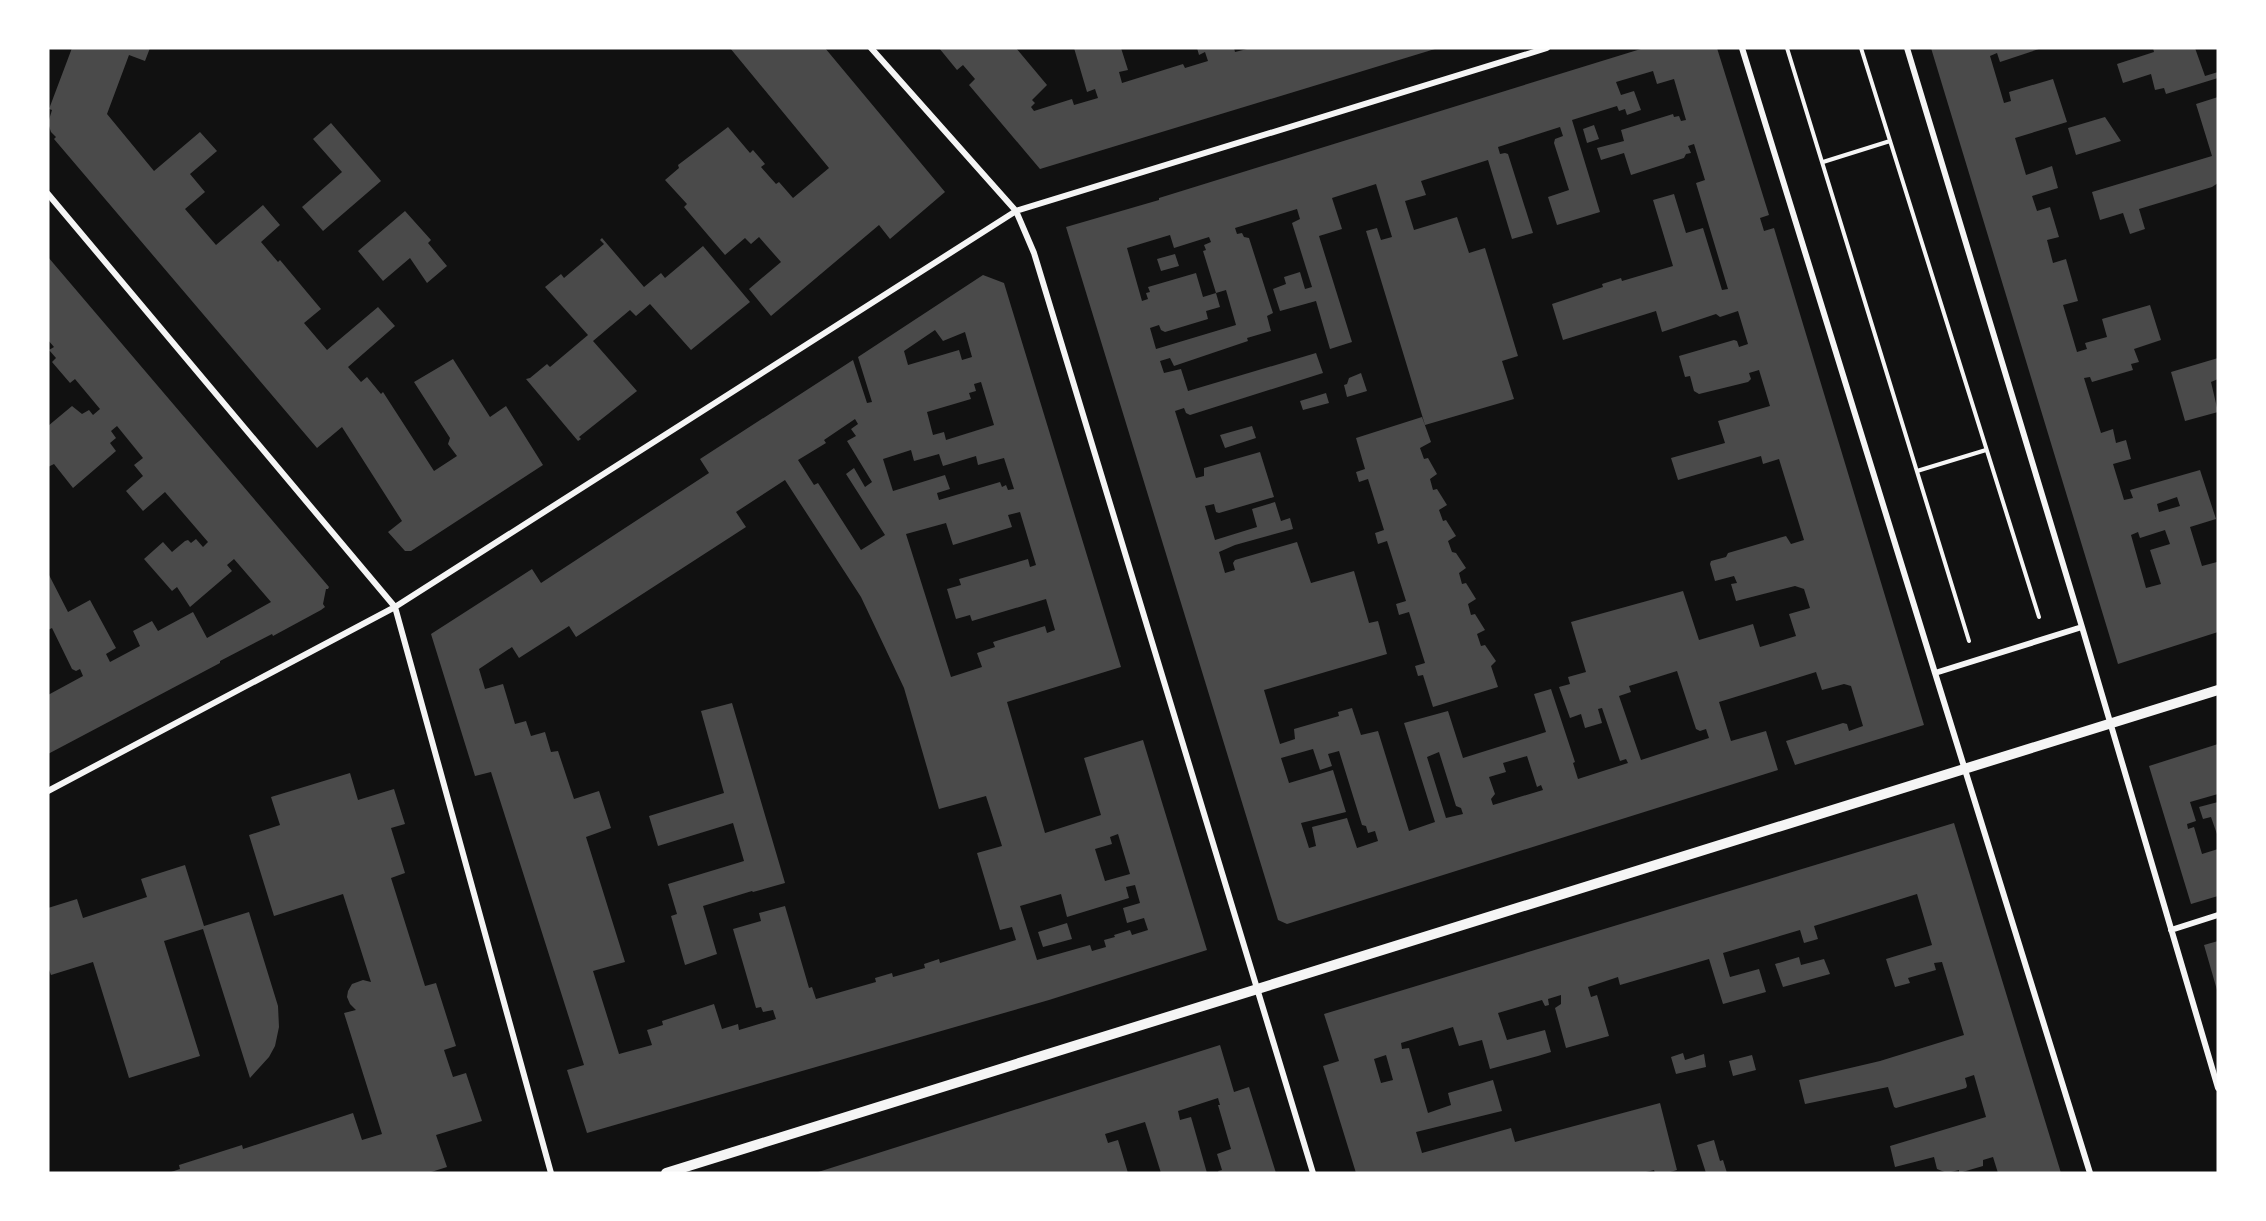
<svg xmlns="http://www.w3.org/2000/svg" width="2266" height="1221" viewBox="0 0 2266 1221" font-family="Merriweather,serif">
<rect width="100%" height="100%" fill="#111"/>
<path fill="#4a4a4a" fill-rule="evenodd" d="M72,48H150L145,61L129,55L107,114L154,171L200,132L217,151L190,174L205,192L185,209L216,245L263,205L280,225L261,242L278,262L280,260L321,309L304,323L327,350L378,307L395,326L348,367L361,382L367,377L381,394L383,392L434,471L457,456L448,444L450,438L414,382L453,359L490,417L506,406L543,465L411,551H405L388,532L402,521L342,427L317,448L54,139L56,137L51,132L48,123L52,110L49,109Z
M730,48H825L945,192L890,239L879,225L771,316L749,289L781,262L759,237L751,244L745,238L725,255L684,207L687,204L665,180L679,168L678,165L728,127L750,153L753,150L765,164L761,167L776,184L779,182L793,198L829,168Z
M939,48H1016L1047,85L1032,100L1035,103L1031,107L1034,111L1072,99L1074,105L1098,98L1095,89L1087,92L1074,48H1121L1128,70L1119,72L1122,83L1183,64L1185,68L1208,61L1205,52L1199,55L1197,48H1234L1235,52L1251,48L1435,49L1040,169L969,85L975,79L963,65L957,70Z
M1644,48H1717L1769,215L1760,218L1764,231L1774,228L1924,725L1795,765L1786,741L1843,723L1847,724L1849,731L1863,726L1851,686L1844,684L1822,690L1816,672L1719,702L1731,741L1766,731L1778,770L1287,924L1278,920L1066,227L1159,200V198ZM1653,71L1657,84L1674,79L1686,120L1681,121L1679,116L1674,117L1673,114L1621,130L1624,141L1597,148L1601,160L1624,153L1631,175L1684,158L1686,154L1691,153L1688,146L1694,144L1705,180L1696,183L1728,289L1722,290L1703,228L1686,233L1674,194L1653,200L1673,266L1622,281L1621,278L1602,284L1603,287L1552,304L1563,340L1656,311L1662,332L1716,314L1720,317L1738,311L1748,344L1739,347L1737,341L1734,340L1679,356L1685,377L1690,376L1694,391L1699,394L1748,382L1751,379L1749,373L1759,370L1770,406L1718,421L1725,443L1671,458L1678,480L1761,456L1763,464L1779,459L1804,540L1791,544L1786,536L1728,553L1726,557L1711,561L1710,564L1715,581L1734,576L1737,583L1731,584L1736,601L1795,586L1804,589L1810,608L1789,614L1796,636L1760,647L1753,624L1699,640L1683,591L1571,622L1586,672L1568,677L1570,684L1559,687L1570,718L1581,714L1585,728L1602,723L1598,709L1602,708L1620,761L1626,759L1628,763L1578,779L1573,763L1575,762L1551,689L1534,694L1546,732L1463,758L1448,711L1404,723L1435,822L1409,831L1378,731L1361,735L1352,708L1338,712L1339,716L1294,729L1295,739L1280,744L1264,690L1387,654L1378,621L1369,623L1354,571L1311,583L1297,542L1235,560L1233,563L1235,570L1225,573L1219,552L1235,545L1293,529L1290,518L1281,521L1275,502L1252,509L1257,527L1215,540L1205,506L1214,504L1216,512L1219,513L1274,497L1260,452L1204,468V476L1196,478L1175,411L1184,408L1186,413L1190,415L1323,373L1316,353L1188,391L1181,369L1164,373L1160,361L1170,358L1174,366L1248,341L1247,338L1271,331L1267,316L1273,313L1249,238L1244,237L1242,233L1237,234L1235,228L1297,209L1300,219L1292,223L1312,287L1305,289L1300,272L1284,277L1286,284L1273,289L1280,311L1316,301L1330,349L1352,342L1319,236L1342,229L1332,198L1376,184L1392,237L1381,240L1377,228L1366,231L1425,425L1514,399L1502,361L1518,356L1485,248L1469,253L1457,217L1414,230L1405,201L1426,195L1421,181L1488,160L1512,239L1533,233L1508,154L1505,153L1500,154L1498,147L1560,127L1563,136L1555,139L1554,143L1569,190L1548,197L1557,225L1600,212L1572,120L1617,106L1619,111L1625,109L1627,115L1641,110L1634,91L1621,95L1616,82ZM1170,235L1174,248L1209,237L1211,242L1204,245L1206,250L1203,251L1216,293L1226,290L1236,325L1156,349L1150,328L1159,325L1161,330L1165,332L1208,319L1206,311L1220,307L1216,293L1203,297L1196,273L1148,287L1150,292L1146,293L1148,299L1142,301L1127,248ZM1677,671L1696,729L1700,731L1706,729L1709,738L1641,760L1619,696L1631,692L1629,686ZM1313,749L1320,770L1332,766L1328,754L1339,751L1362,825L1366,826L1368,833L1375,831L1378,841L1357,848L1347,818L1312,827L1316,846L1309,848L1301,823L1346,812L1333,770L1289,783L1281,758ZM1439,752L1456,806L1461,808L1463,814L1446,818L1427,757ZM1527,756L1537,787L1541,785L1543,790L1493,805L1491,799L1495,794L1489,777L1506,772L1503,763Z
M1931,48H2042L2000,62L1997,53L1990,56L2004,103L2011,101L2009,92L2053,79L2067,122L2015,138L2026,175L2052,166L2058,188L2032,196L2037,211L2050,207L2059,237L2047,240L2053,263L2066,259L2078,301L2063,305L2077,352L2087,349L2085,343L2107,337L2102,319L2150,305L2161,340L2134,349L2139,362L2131,364L2133,370L2092,382L2090,377L2084,378L2101,433L2113,429L2116,443L2126,440L2131,459L2113,464L2124,500L2133,498L2130,490L2200,470L2216,519L2190,527L2202,566L2217,562L2218,566V632L2118,664ZM2177,497L2180,506L2159,512L2157,504ZM2165,530L2170,544L2150,550L2161,584L2146,588L2131,535L2138,532L2140,538Z
M2153,48H2195L2205,76L2218,72V78L2166,94L2164,88L2155,90L2151,74L2123,83L2117,64L2154,52Z
M2218,97V183L2212,187L2139,209L2145,229L2130,234L2123,213L2100,220L2092,192L2212,156L2196,104Z
M2105,117L2121,141L2076,155L2068,128Z
M331,123L381,181L323,231L302,207L342,172L313,139Z
M1594,125L1599,139L1587,143L1583,129Z
M405,211L431,240L428,243L447,266L427,283L410,258L383,281L358,251Z
M602,238L644,287L661,273L665,278L703,246L750,302L691,350L650,304L636,316L630,310L593,341L637,391L579,437L581,439L578,441L526,379L530,378L547,364L550,367L588,335L545,287L561,274L564,278L604,244L600,240Z
M1175,254L1179,266L1161,271L1157,259Z
M48,257L329,587L328,589H326L323,604L325,607L321,610L273,636L272,634L220,661V663L48,754V695L83,676L80,669L76,671L72,669L52,628L48,630V573L68,612L90,600L116,648L106,654L110,662L140,646L133,631L152,621L158,631L193,612L207,638L271,602L234,559L227,565L232,571L190,607L177,587L172,591L144,559L163,542L172,552L185,541L188,540L191,543L196,539L203,547L208,542L165,492L143,511L126,491L143,476L134,465L143,458L117,426L111,431L116,438L110,443L116,451L73,488L54,464L48,467V426L72,406L82,414L89,410L93,415L100,409L75,379L70,383L52,362L56,358L49,350L54,347L48,340Z
M983,275L1004,283L1121,667L1007,702L1045,833L1101,815L1084,758L1143,740L1207,950L1049,1000L587,1133L567,1070L584,1065L491,772L475,776L431,634L532,569L541,583L709,473L700,459L853,360L867,403L872,402L858,357ZM935,330L943,341L965,332L972,357L962,360L959,350L908,365L904,351ZM981,382L994,425L946,440L944,432L933,435L927,412L971,399L969,393L976,391L974,384ZM855,419L858,424L851,429L856,436L847,441L872,482L865,487L854,468L846,474L885,535L861,550L818,483L814,485L798,460L826,443L824,440ZM911,450L914,461L939,454L943,466L976,456L978,465L1004,458L1014,489L1008,490L1006,485L1002,487L1000,482L939,500L937,493L950,489L945,475L893,491L883,459ZM785,480L861,597L904,688L939,809L986,796L1002,846L977,853L1000,930L1012,927L1016,940L940,963L939,959L924,964L925,968L893,977L892,973L875,978L876,982L816,999L812,987L809,988L785,906L759,913L761,921L733,929L756,1008L761,1007L763,1012L773,1010L776,1019L739,1030L738,1024L722,1029L714,1004L662,1021L663,1025L647,1030L652,1045L619,1054L593,971L625,962L586,837L611,828L599,791L574,799L558,751L551,752L545,732L531,736L526,721L515,724L503,684L485,689L479,669L512,647L519,658L569,626L576,637L746,527L736,512ZM1020,512L1036,565L1030,567L1028,559L959,579L961,585L947,589L956,619L970,615L972,621L1046,599L1055,630L1047,633L1045,626L993,642L995,647L977,653L982,667L951,677L906,534L946,523L953,545L1012,527L1008,515ZM1118,834L1130,874L1105,881L1095,849L1112,844L1110,837ZM1135,885L1140,903L1123,908L1127,923L1144,918L1148,930L1132,935L1130,930L1114,935L1115,937L1104,940L1106,947L1092,951L1090,945L1037,960L1020,906L1061,894L1067,917L1129,898L1126,887Z
M2218,358V379L2211,382L2218,412L2185,421L2171,372Z
M1361,373L1367,391L1347,397L1344,385L1347,384L1349,378Z
M1326,393L1329,403L1303,410L1300,401Z
M1422,417L1431,442L1420,448L1424,459L1428,458L1437,474L1430,479L1433,490L1437,489L1447,505L1439,510L1443,521L1446,520L1456,536L1448,541L1452,552L1456,553L1466,568L1459,573L1462,584L1466,583L1476,599L1468,604L1471,615L1475,614L1485,630L1477,634L1481,646L1485,645L1496,661L1491,666L1498,687L1433,707L1423,675L1418,676L1415,666L1425,663L1409,612L1399,615L1396,604L1406,601L1387,541L1378,544L1375,533L1384,530L1368,479L1359,482L1356,472L1365,469L1356,438Z
M1252,426L1256,438L1225,448L1220,435Z
M732,703L785,883L753,892L752,891L703,906L717,954L685,965L671,916L677,914L668,884L744,861L733,823L658,846L649,816L724,793L701,711Z
M2218,744V794L2190,802L2196,821L2187,824L2188,829L2194,827L2202,854L2218,849V896L2191,904L2149,766Z
M350,773L358,800L394,789L405,824L391,828L405,873L391,878L425,986L436,983L456,1046L444,1050L453,1077L466,1073L482,1121L436,1135L447,1167L428,1173H168L180,1169L179,1165L242,1145L243,1149L353,1113L362,1140L382,1134L344,1013L356,1010L350,1004L347,997L348,991L352,984L363,980L371,982L343,894L274,916L249,835L280,825L271,797Z
M2218,802V837L2211,817L2203,819L2199,807Z
M1954,823L2061,1173H1998L1993,1157L1983,1160V1166L1959,1173V1170L1947,1173L1937,1169L1934,1157L1895,1167L1890,1146L1986,1117L1974,1075L1965,1078L1967,1086L1966,1088L1896,1108L1894,1107L1888,1087L1805,1104L1799,1080L1880,1061L1964,1035L1942,962L1934,963L1936,970L1908,978L1910,983L1895,987L1886,959L1932,945L1917,894L1814,926L1818,939L1804,943L1800,930L1723,953L1730,977L1759,969L1766,992L1723,1004L1709,959L1620,985L1618,977L1588,987L1591,997L1597,995L1609,1036L1566,1048L1555,1008L1561,1004V995L1548,999L1549,1005L1545,1006L1542,1000L1498,1013L1507,1040L1545,1030L1551,1052L1538,1056L1490,1069L1482,1040L1459,1046L1453,1027L1401,1043L1402,1049L1409,1048L1428,1113L1451,1105L1448,1093L1493,1080L1502,1111L1416,1132L1422,1153L1511,1128L1515,1142L1660,1103L1677,1170L1667,1173H1655L1654,1170L1642,1173H1356L1323,1066L1339,1061L1324,1014ZM1386,1055L1393,1080L1381,1083L1374,1059Z
M185,865L204,926L249,912L278,1006L279,1027L275,1046L269,1057L250,1078L203,929L164,941L200,1056L129,1078L93,962L51,975L48,967V908L77,899L83,918L147,897L141,879Z
M1067,923L1072,939L1043,947L1038,932Z
M2218,941V990H2217L2204,945Z
M1799,957L1801,965L1824,959L1830,974L1783,987L1775,964Z
M1220,1045L1234,1092L1249,1087L1276,1173H1219L1218,1171L1222,1170L1217,1154L1231,1149L1218,1105H1220L1218,1098L1178,1111L1180,1120L1191,1117L1207,1173H1161L1145,1122L1105,1134L1108,1143L1118,1140L1128,1173H815Z
M1683,1053L1685,1060L1704,1054L1706,1067L1676,1074L1671,1057Z
M1752,1055L1756,1070L1733,1076L1729,1061Z
M1714,1140L1720,1161L1723,1160L1727,1173H1706L1697,1145Z"/>
<g fill="none" stroke-linecap="round" stroke-linejoin="round">
<path stroke="#f5f5f5" stroke-width="4" d="M1787,48L1969,641
M1861,48L2039,617
M1823,162L1890,141
M1917,471L1986,450"/>
<path stroke="#f5f5f5" stroke-width="6" d="M871,48L1016,211L1034,253L1313,1173
M1742,48L1935,673L2082,627L1907,48
M48,194L395,607L551,1173
M2082,627L2218,1088
M1935,673L2090,1173
M48,791L395,607L1016,211L1547,48
M2171,930L2218,915"/>
<path stroke="#f5f5f5" stroke-width="10" d="M666,1173L2218,690"/>
</g>
<rect width="2266" height="1221" fill="none" stroke="#ffffff" stroke-width="99"/>
</svg>
